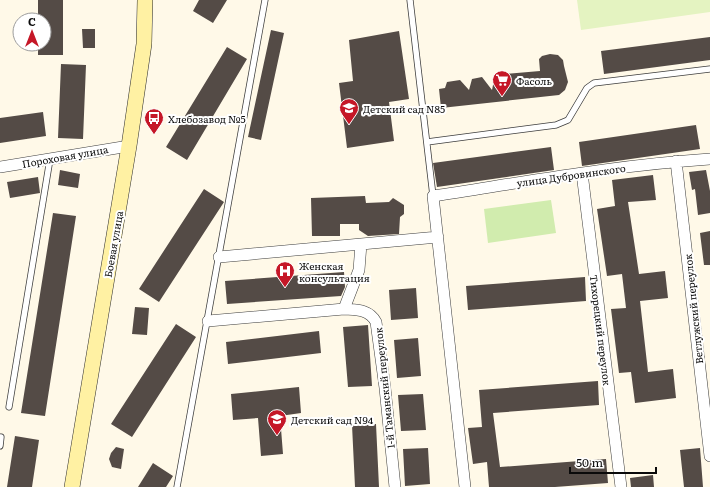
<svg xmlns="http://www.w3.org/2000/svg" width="710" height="487" viewBox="0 0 710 487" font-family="Literata,serif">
<rect width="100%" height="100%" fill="#fff9e8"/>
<path fill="#d1ecae" d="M551,200L556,233L488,243L484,209Z"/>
<path fill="#e4f3c1" d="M577,0H710V12L581,30Z"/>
<path fill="#544b46" d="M38,0H63V55H38V44H44V20H38Z
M199,0H227L213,23L193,11Z
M82,29H95V48H83Z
M271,30L284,33L261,140L248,137Z
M399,31L409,99L389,102L394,141L347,148L339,83L353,81L349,40Z
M710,37V60L604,74L601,51Z
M227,47L247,59L187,160L166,147Z
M550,54L558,55L563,60L564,66L568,82L565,90L559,95L441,108L439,89L445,88L447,82L460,80L469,90L472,79L482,77L492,90L495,75L540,71L539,59L542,56Z
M61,64L86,65L83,139L58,138Z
M43,112L46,136L0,143V118Z
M696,125L700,149L582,166L579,142Z
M551,147L554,170L437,187L433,163Z
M60,170L80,174L78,188L58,185Z
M706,170L710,191V213L698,215L695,189L692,190L689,172Z
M653,175L656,200L628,202L639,274L665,271L668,298L640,301L648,372L673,369L676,398L635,403L631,372L619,373L611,309L626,308L622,274L607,276L597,209L615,206L612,180Z
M38,177L40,193L10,198L7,182Z
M204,189L224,202L159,302L139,289Z
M365,196L366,203L389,202L393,198L404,205V214L400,217L399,234L368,236L359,230V224H340V236H312L311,198Z
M53,213L76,216L45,416L21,413Z
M710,231V265H704L700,233Z
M344,272L345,287L341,296L227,304L225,281Z
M585,277L586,301L468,310L466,286Z
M416,288L418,318L391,320L389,290Z
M135,307L149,308L147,335L132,334Z
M176,324L196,337L132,437L111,424Z
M368,325L372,386L348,387L343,327Z
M319,331L321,353L228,364L226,342Z
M418,338L421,376L397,378L394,340Z
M598,381L599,405L493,413L500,467L606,459L608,483L555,487H489L487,462L473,464L468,428L482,427L479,390Z
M299,387L301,413L280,416L283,454L261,456L258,418L233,420L231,394Z
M423,394L426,430L401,431L398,395Z
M376,424L379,487H355L352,425Z
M15,436L39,440L32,487H7Z
M116,447L124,449L121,469L112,467L109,459L111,453Z
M428,448L430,484L405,486L403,449Z
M700,448L703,487H684L680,450Z
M153,463L173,476L166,487H138Z
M653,475L654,487H631L630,478Z"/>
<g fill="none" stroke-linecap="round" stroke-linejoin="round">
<defs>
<path id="lane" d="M410,0L433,196
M427,142L556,125L568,120L587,88L594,83L710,69
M9,407L50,159
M0,446L1,437
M177,487L265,0"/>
<path id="street" d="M676,161L710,456
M0,167L129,146
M582,173L621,487
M361,244L359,270L344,309C356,310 369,309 376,322L385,388L395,487
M219,257L438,237
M208,321L344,309
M465,487L433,196C525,182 617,165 710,159"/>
<path id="secondary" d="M72,487L129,146L144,44L145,0"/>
</defs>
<use href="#lane" stroke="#3d3d3d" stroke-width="7"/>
<use href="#street" stroke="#3d3d3d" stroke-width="12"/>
<use href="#secondary" stroke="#2c2c2c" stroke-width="16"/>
<use href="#lane" stroke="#fff" stroke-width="5.5"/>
<use href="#street" stroke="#fff" stroke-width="11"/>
<use href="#secondary" stroke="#fff1a3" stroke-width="15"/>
</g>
<defs>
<symbol id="supermarket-pin" viewBox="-11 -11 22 30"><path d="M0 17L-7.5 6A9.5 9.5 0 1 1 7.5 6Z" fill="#c51727" stroke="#fff"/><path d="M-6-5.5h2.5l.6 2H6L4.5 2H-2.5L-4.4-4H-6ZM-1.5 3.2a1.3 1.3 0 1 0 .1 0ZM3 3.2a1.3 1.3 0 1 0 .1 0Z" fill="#fff"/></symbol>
<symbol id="school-pin" viewBox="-11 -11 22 30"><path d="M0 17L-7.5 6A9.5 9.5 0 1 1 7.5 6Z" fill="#c51727" stroke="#fff"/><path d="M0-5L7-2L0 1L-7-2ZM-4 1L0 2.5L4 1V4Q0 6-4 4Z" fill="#fff"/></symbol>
<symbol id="bus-pin" viewBox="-11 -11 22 30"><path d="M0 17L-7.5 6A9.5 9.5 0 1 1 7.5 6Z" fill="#c51727" stroke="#fff"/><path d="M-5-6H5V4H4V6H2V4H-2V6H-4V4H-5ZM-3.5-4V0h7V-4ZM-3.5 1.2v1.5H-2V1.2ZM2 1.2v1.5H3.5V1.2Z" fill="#fff"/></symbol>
<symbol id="hospital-pin" viewBox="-11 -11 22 30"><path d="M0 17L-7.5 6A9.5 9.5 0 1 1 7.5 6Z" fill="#c51727" stroke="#fff"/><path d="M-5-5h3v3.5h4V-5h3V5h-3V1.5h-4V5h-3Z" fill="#fff"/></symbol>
</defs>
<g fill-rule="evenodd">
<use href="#supermarket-pin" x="491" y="69" width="22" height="30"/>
<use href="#school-pin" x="338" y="97" width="22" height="30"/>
<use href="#bus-pin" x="143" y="107" width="22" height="30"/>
<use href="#hospital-pin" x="274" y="260" width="22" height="30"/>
<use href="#school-pin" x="266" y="408" width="22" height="30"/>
</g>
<g text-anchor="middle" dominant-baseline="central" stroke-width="4" stroke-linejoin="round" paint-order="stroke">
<g font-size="10" fill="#0a0a0a" stroke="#fff" text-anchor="start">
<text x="516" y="80">Фасоль</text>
<text x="363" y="108">Детский сад N85</text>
<text x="168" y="118">Хлебозавод №5</text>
<text x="299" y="265">Женская<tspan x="299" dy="12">консультация</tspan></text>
<text x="291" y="419">Детский сад N94</text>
</g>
<g font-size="10" fill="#0a0a0a" stroke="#fff">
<text transform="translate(65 156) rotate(-10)">Пороховая улица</text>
<text transform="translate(571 175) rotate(-8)">улица Дубровинского</text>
<text transform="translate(113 244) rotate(-80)">Боевая улица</text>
<text transform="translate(693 309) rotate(-96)">Ветлужский переулок</text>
<text transform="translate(601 330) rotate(83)">Тихорецкий переулок</text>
<text transform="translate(384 388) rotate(-96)">1-й Таманский переулок</text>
</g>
</g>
<g transform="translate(32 32)"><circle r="19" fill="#ffffff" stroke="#9d9d9d"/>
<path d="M0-3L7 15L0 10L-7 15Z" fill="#c51727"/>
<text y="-6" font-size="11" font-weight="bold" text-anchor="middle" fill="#0a0a0a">С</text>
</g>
<path d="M570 467v6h86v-6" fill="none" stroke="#0a0a0a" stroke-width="2"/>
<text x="576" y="467" font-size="12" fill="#0a0a0a" stroke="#ffffff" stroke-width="3" paint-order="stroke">50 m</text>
</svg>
